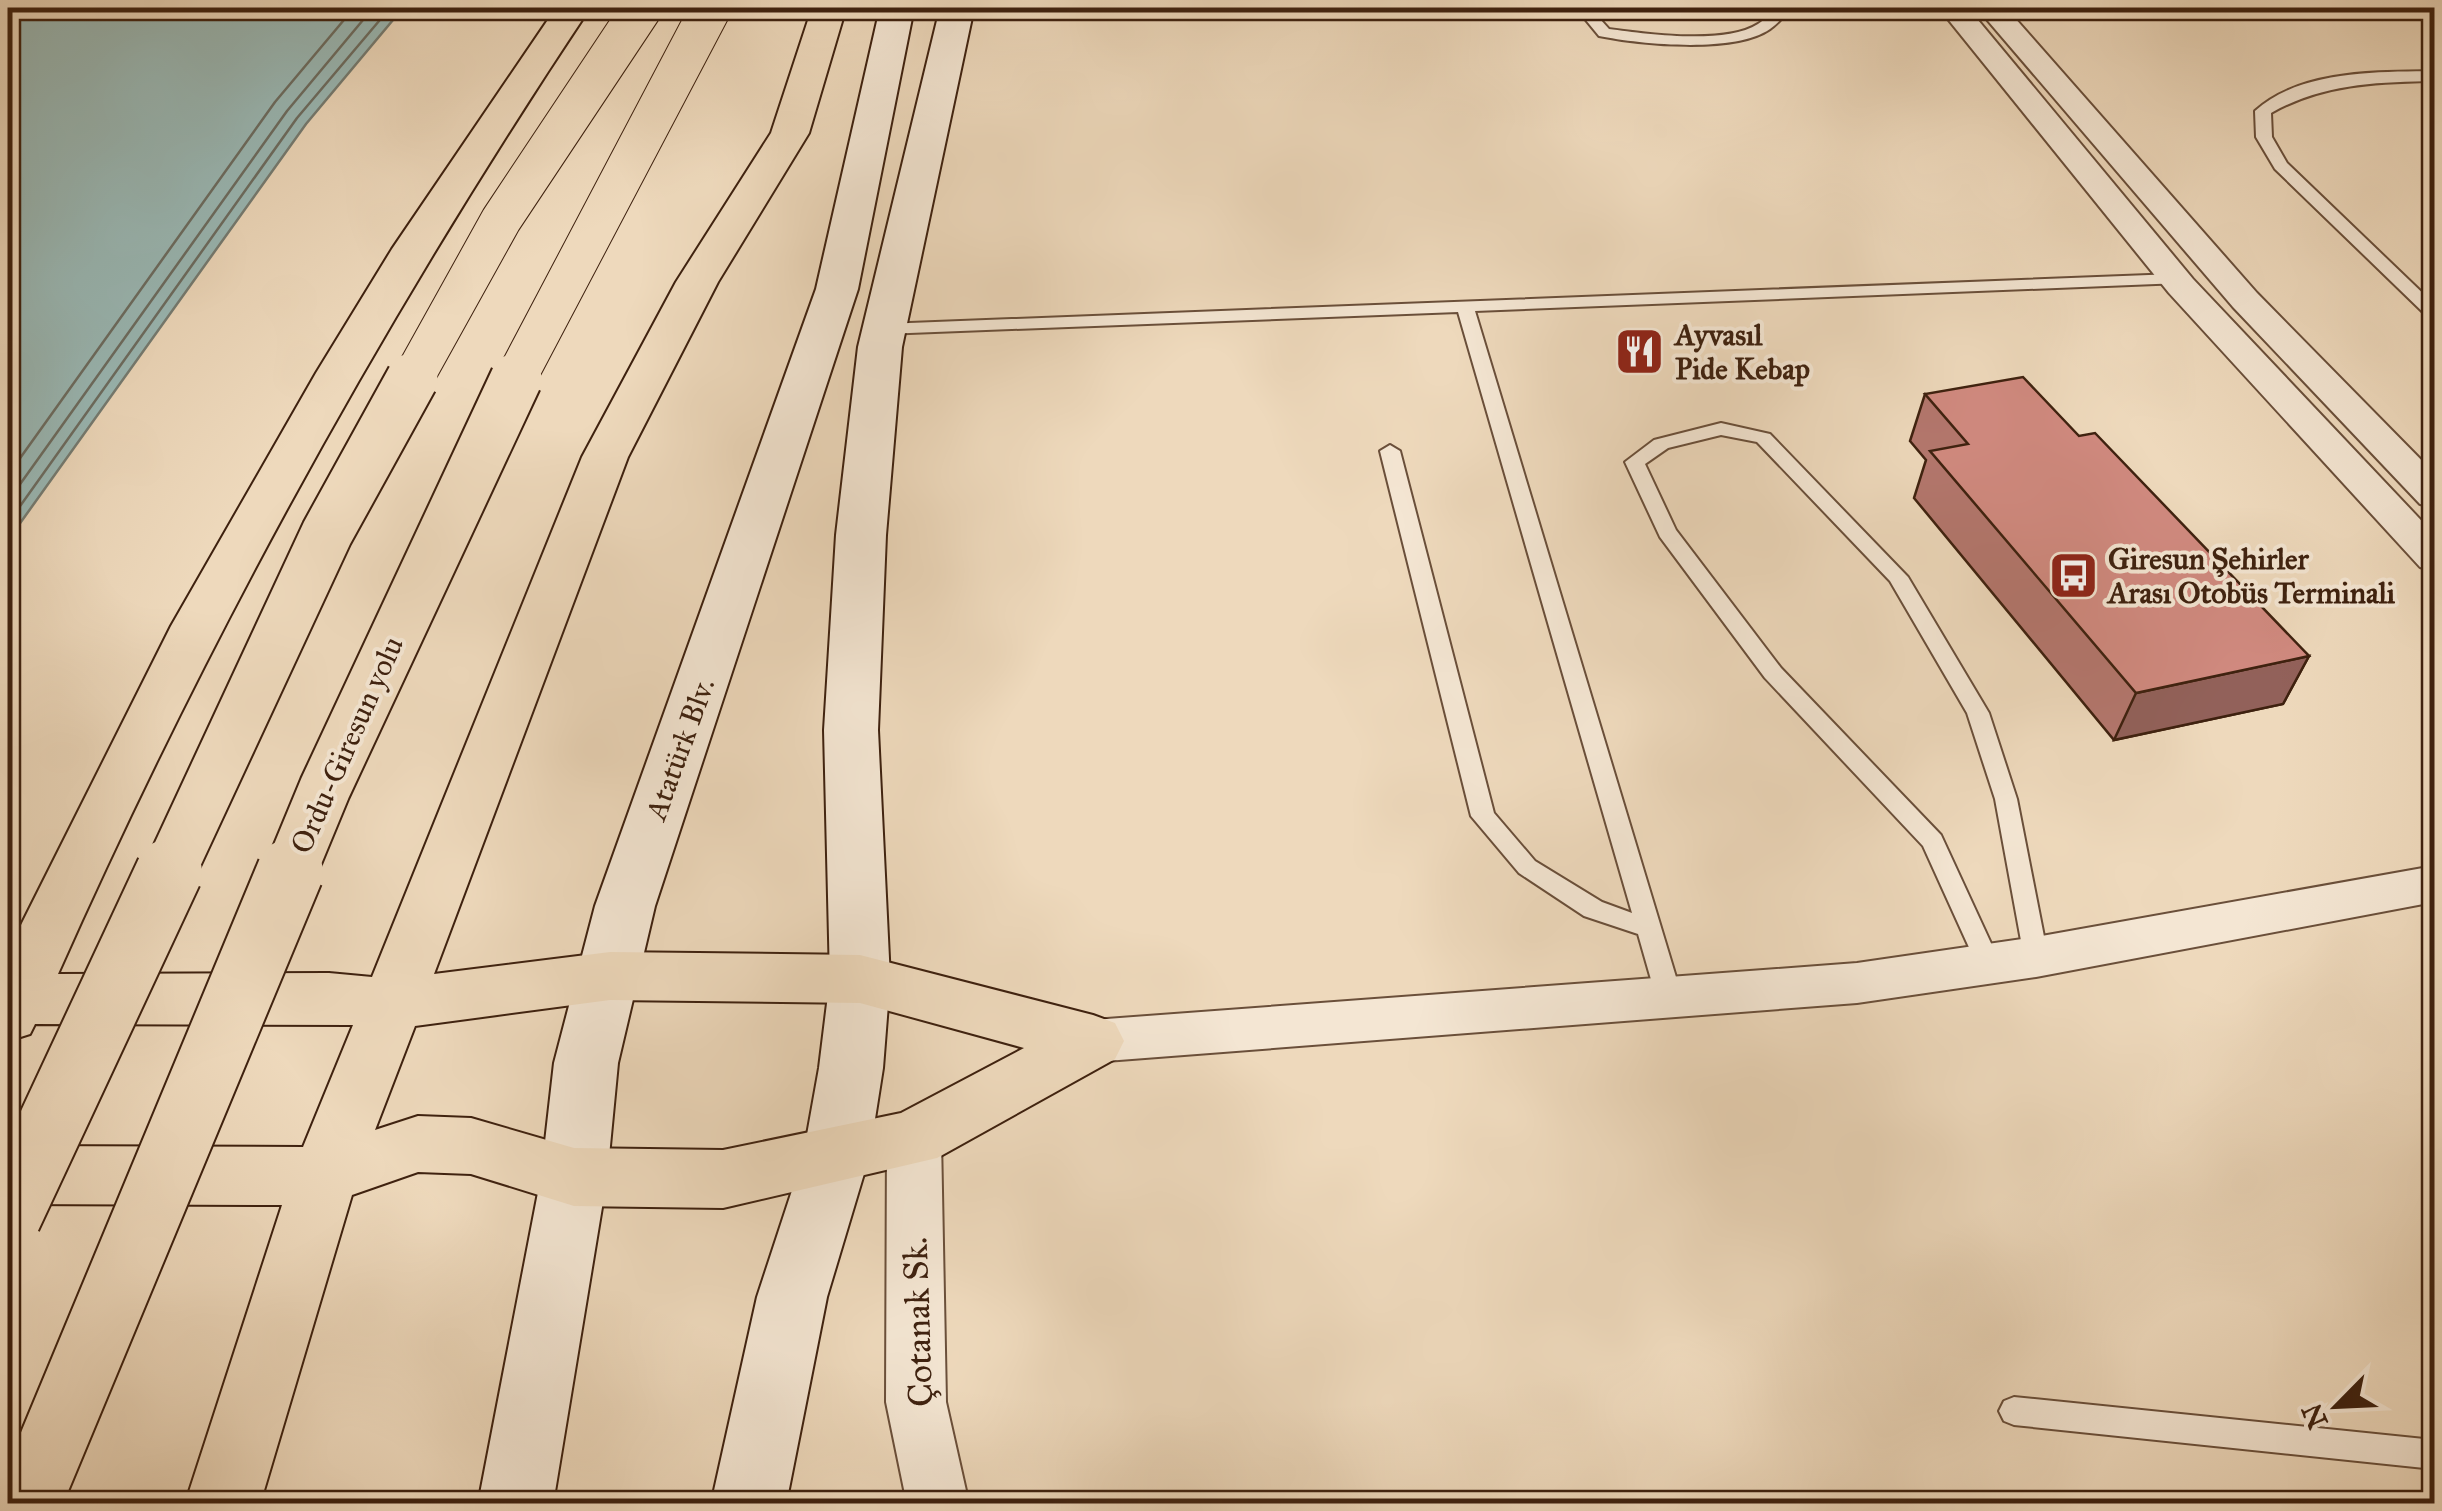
<svg xmlns="http://www.w3.org/2000/svg" width="2442" height="1511" viewBox="0 0 2442 1511" font-family="'IM FELL Great Primer',serif">
<rect width="100%" height="100%" fill="#eed9bc"/>
<filter id="stains"><feTurbulence type="fractalNoise" baseFrequency=".002" numOctaves="4"/><feColorMatrix values="0 0 0 0 .2 0 0 0 0 .09 0 0 0 0 .02 0 0 0 .5 -.17"/></filter>
<radialGradient id="worn" r=".72"><stop offset=".6" stop-color="#630" stop-opacity="0"/><stop offset="1" stop-color="#630" stop-opacity=".3"/></radialGradient>
<path fill="#9ab9b6" stroke="#757c73" stroke-width="2.5" d="M8,8H403L306,124L8,540Z"/>
<g fill="none" stroke-linecap="round" stroke-linejoin="round">
<path stroke="#6c6d62" stroke-width="2.5" d="M8,475L275,102L354,8
M8,501L287,111L373,8
M8,523L297,118L390,8"/>
<defs>
<path id="service" d="M1576,8H1590L1609,29C1647,34 1725,45 1758,24C1765,20 1770,13 1775,8H1792C1785,14 1778,24 1770,29C1734,54 1639,44 1599,36Z
M2434,71V81C2376,82 2322,84 2271,113L2272,137L2287,163L2434,304V318L2428,317L2275,169L2256,137L2255,111C2300,70 2377,72 2434,71Z
M2175,274L2184,279L2181,283L1475,311L1682,997L1678,1004L1669,1007L1660,1004L1656,997L1638,934L1584,916L1519,873L1471,816L1380,451L1390,445L1400,451L1494,813L1535,861L1602,902L1632,913L1458,312L884,334L875,329L884,324Z
M1721,423L1770,434L1908,577L1989,713L2017,799L2048,957L2045,964L2036,967L2027,964L2024,957L1995,799L1967,713L1890,581L1757,442L1721,435L1668,448L1645,464L1676,530L1781,668L1941,835L2001,965L1998,972L1989,975L1980,972L1977,965L1923,846L1765,678L1660,537L1625,462L1654,440Z
M2014,1397L2434,1440V1469L2014,1425L2004,1421L1999,1411L2004,1401Z"/>
<path id="minor" d="M1939,8H1968L2193,279L2434,534V571L2420,567L2169,293Z
M1977,8H2006L2257,293L2434,473V507L2420,504L2233,307Z
M2434,866V902L2036,977L1857,1003L1093,1062L1075,1056L1067,1041L1075,1026L1093,1020L1857,963L2036,937Z
M914,1115L933,1122L941,1138L946,1402L969,1504H907L886,1402L887,1138L895,1122Z"/>
<path id="secondary" d="M880,8H914L858,289L655,906L618,1063L607,1177L553,1504H478L541,1177L554,1063L595,906L816,289Z
M940,8H974L902,347L886,535L878,730L890,979L883,1068L869,1157L827,1297L786,1504H711L757,1297L803,1157L819,1068L830,979L824,730L836,535L858,347Z"/>
<path id="trunk" d="M556,8H590C385,315 208,636 58,974L329,973L372,977L582,457L676,282L771,133L812,8H846L809,133L718,282L628,457L434,974L610,952L860,955L1093,1015L1115,1023L1124,1041L1115,1059L937,1158L723,1208L574,1206L471,1174L418,1172L352,1195L260,1504H185L282,1205L8,1204V1146L303,1147L353,1025L35,1024L30,1034L8,1041V951L171,626L316,373L392,249ZM610,1000L860,1003L1024,1048L901,1113L723,1150L574,1148L471,1118L418,1116L375,1130L415,1026Z"/>
</defs>
<use href="#service" stroke="#6a4f3a" stroke-width="4"/>
<use href="#minor" stroke="#6a4f3a" stroke-width="4"/>
<use href="#secondary" stroke="#3e210f" stroke-width="4"/>
<use href="#trunk" stroke="#3e210f" stroke-width="4"/>
<use href="#service" fill="#f4e6d3" fill-rule="evenodd"/>
<use href="#minor" fill="#f4e6d3" fill-rule="evenodd"/>
<use href="#secondary" fill="#f4e6d3" fill-rule="evenodd"/>
<use href="#trunk" fill="#eed9bc" fill-rule="evenodd"/>
<defs>
<path id="trunk-bridge-far2" d="M411,382L501,220L642,8
M514,382L711,8"/>
<path id="trunk-bridge-far1" d="M168,875L327,533L412,379
M289,875L325,788L516,379"/>
<path id="trunk-bridge" d="M8,1217L169,872
M27,1504L290,872"/>
</defs>
<use href="#trunk-bridge-far2" stroke="#3e210f" stroke-width="42" stroke-linecap="butt"/>
<use href="#trunk-bridge-far1" stroke="#3e210f" stroke-width="55" stroke-linecap="butt"/>
<use href="#trunk-bridge" stroke="#3e210f" stroke-width="70" stroke-linecap="butt"/>
<use href="#trunk-bridge-far2" stroke="#eed9bc" stroke-width="40"/>
<use href="#trunk-bridge-far1" stroke="#eed9bc" stroke-width="51"/>
<use href="#trunk-bridge" stroke="#eed9bc" stroke-width="66"/>
</g>
<path fill="#b4776e" stroke="#3e210f" stroke-width="2.5" d="M1925,394L2079,436L2309,656L2283,704L2114,740L1914,498L1926,460L1910,441Z"/>
<path fill="#92615a" stroke="#3e210f" stroke-width="2.5" d="M2309,656L2283,704L2114,740L2136,693Z"/>
<path fill="#d18a80" stroke="#3e210f" stroke-width="2.5" d="M2023,377L2079,436L2095,433L2309,656L2136,693L1930,451L1968,444L1925,394Z"/>
<defs>
<symbol id="restaurant-square" viewBox="-11 -11 22 22"><rect x="-9" y="-9" width="18" height="18" rx="4" fill="#8f2418" stroke="#f4e6d3"/><path d="M-5-6h1v4h1v-4h1v4h1v-4h1v5L-1.5 .5V6h-2V.5L-5-1ZM5-6V6H3V1.5H1.5Q1.5-4 5-6Z" fill="#fff"/></symbol>
<symbol id="bus-square" viewBox="-11 -11 22 22"><rect x="-9" y="-9" width="18" height="18" rx="4" fill="#8f2418" stroke="#f4e6d3"/><path d="M-5-6H5V4H4V6H2V4H-2V6H-4V4H-5ZM-3.5-4V0h7V-4ZM-3.5 1.2v1.5H-2V1.2ZM2 1.2v1.5H3.5V1.2Z" fill="#fff"/></symbol>
</defs>
<g fill-rule="evenodd">
<use href="#restaurant-square" x="1612" y="324" width="55" height="55"/>
<use href="#bus-square" x="2046" y="548" width="55" height="55"/>
</g>
<g text-anchor="middle" dominant-baseline="central" stroke-width="8" stroke-linejoin="round" paint-order="stroke">
<g font-size="30" font-weight="bold" fill="#3e210f" stroke="#f4e6d3" text-anchor="start">
<text x="1675" y="335">Ayvasıl<tspan x="1675" dy="34">Pide Kebap</tspan></text>
<text x="2108" y="559">Giresun Şehirler<tspan x="2108" dy="34">Arası Otobüs Terminali</tspan></text>
</g>
<g font-size="30" fill="#3e210f" stroke="#f4e6d3">
<text transform="translate(347 745) rotate(-66)">Ordu-Giresun yolu</text>
<text transform="translate(680 749) rotate(-70)">Atatürk Blv.</text>
</g>
<g font-size="35" fill="#3e210f" stroke="#f4e6d3">
<text transform="translate(918 1322) rotate(-92)">Çotanak Sk.</text>
</g>
</g>
<rect width="2442" height="1511" fill="none" stroke="#eed9bc" stroke-width="40"/>
<rect x="10" y="10" width="2422" height="1491" fill="none" stroke="#3e210f" stroke-width="5"/>
<rect x="20" y="20" width="2402" height="1471" fill="none" stroke="#3e210f" stroke-width="2.5"/>
<g transform="translate(2337 1406) rotate(246)" stroke="#f4e6d3" stroke-width="8" paint-order="stroke">
<path d="M0-8L18 38L0 25L-18 38Z" fill="#3e210f"/>
<text y="-15" font-size="28" font-weight="bold" text-anchor="middle" fill="#3e210f">N</text>
</g>
<rect width="100%" height="100%" filter="url(#stains)"/>
<rect width="100%" height="100%" fill="url(#worn)"/>
</svg>
